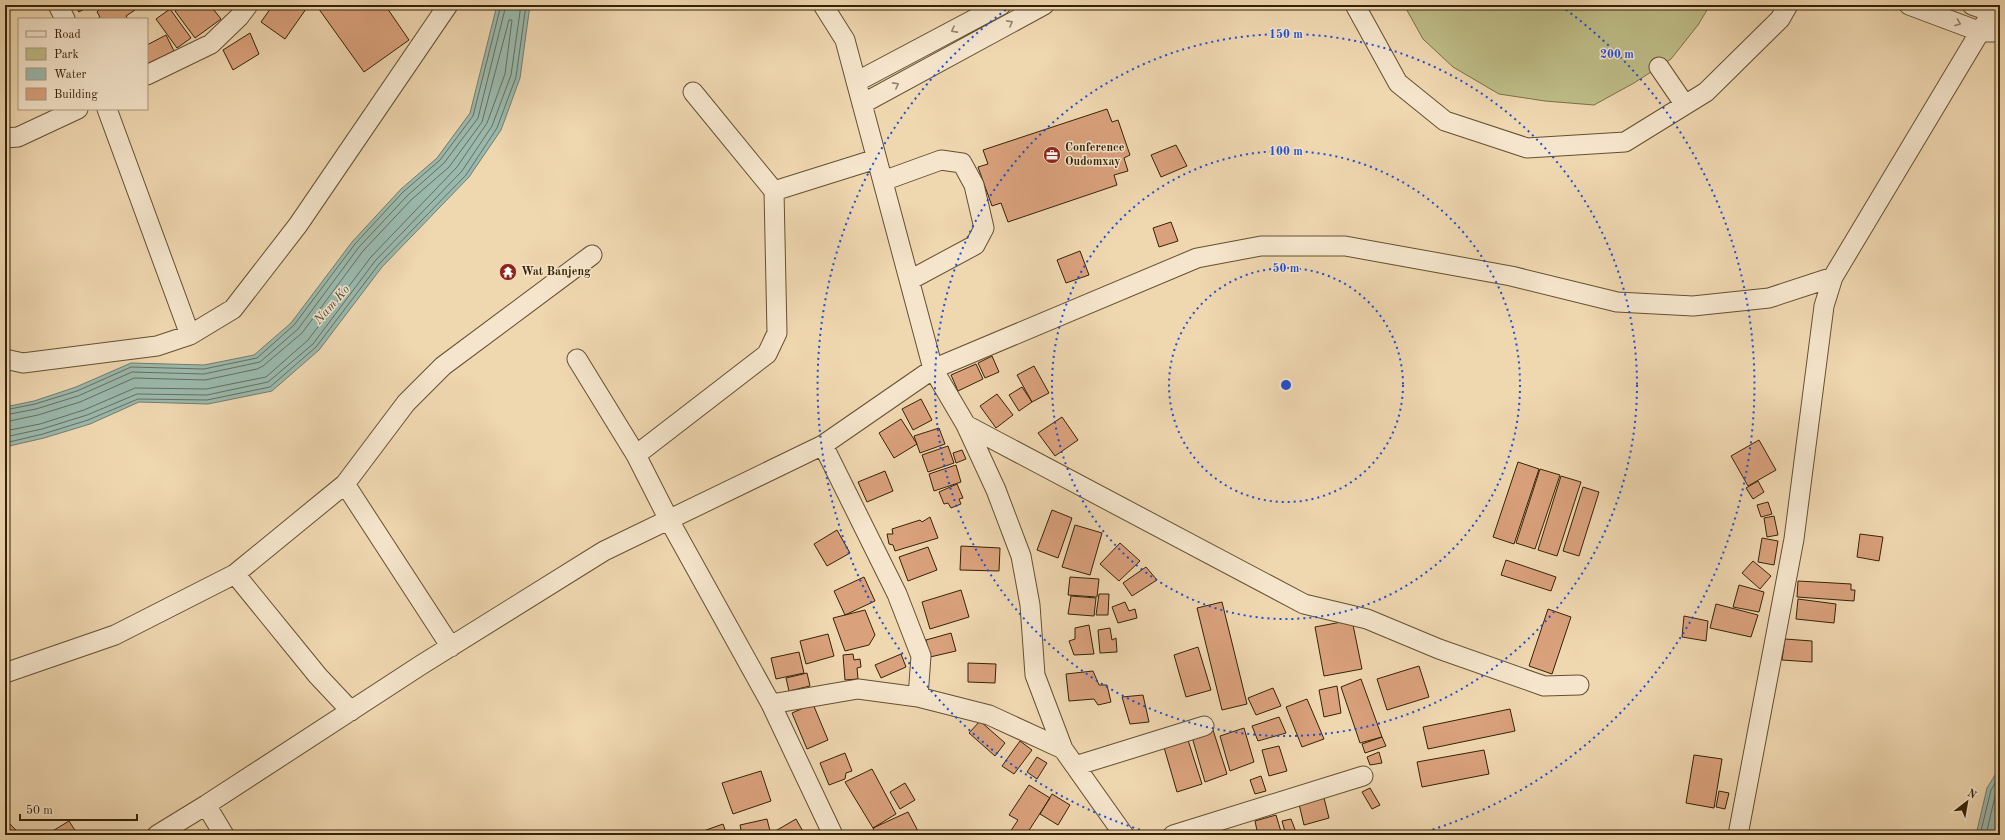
<svg xmlns="http://www.w3.org/2000/svg" width="2005" height="840" viewBox="0 0 2005 840" font-family="'Old Standard TT',serif">
<rect width="100%" height="100%" fill="#efd7b0"/>
<filter id="stains"><feTurbulence type="fractalNoise" baseFrequency=".005" numOctaves="4"/><feColorMatrix values="0 0 0 0 .2 0 0 0 0 .09 0 0 0 0 .02 0 0 0 .5 -.17"/></filter>
<radialGradient id="worn" r=".72"><stop offset=".6" stop-color="#630" stop-opacity="0"/><stop offset="1" stop-color="#630" stop-opacity=".3"/></radialGradient>
<path fill="#bebd88" stroke="#7a7047" d="M1404,5H1710L1698,25L1671,59L1634,83L1594,105L1545,101L1499,94L1453,67L1423,39Z"/>
<path fill="#9ab9ae" stroke="#727d6b" d="M497,5H530L520,78L501,130L469,177L382,267L319,350L272,391L208,404L139,402L90,424L44,438L5,447V407L34,401L76,387L131,363L204,365L254,355L291,323L352,242L401,189L437,158L470,113Z
M2000,767V835H1976L1987,788Z"/>
<g fill="none" stroke-linecap="round" stroke-linejoin="round">
<path stroke="#686e5a" stroke-width="1" d="M5,410L35,404L77,391L131,367L204,369L257,358L294,325L355,244L403,192L440,160L473,116L501,5
M5,415L36,409L78,396L132,372L204,374L260,362L298,329L359,247L407,196L444,163L478,118L506,5
M5,422L38,415L80,402L134,378L205,380L257,369L263,366L302,333L363,251L411,200L449,167L482,122L509,20H512L505,74L487,123L457,167L371,257L308,340L266,377L206,389L135,388L84,410L40,424L5,431
M5,437L42,429L87,415L137,394L207,395L268,382L313,344L375,261L462,171L492,126L511,75L521,5
M5,443L43,434L88,420L138,399L207,400L270,387L316,347L379,264L466,175L497,128L516,77L526,5
M1980,835L1991,790L2000,775
M1986,835L1996,792L2000,785"/>
</g>
<path fill="#d9a17c" stroke="#362306" d="M75,5H91L79,12Z
M103,5H132L135,10L126,16L128,19H97L100,17L97,12Z
M184,5H210L221,19L195,38L175,11Z
M273,5H301L306,9L285,39L261,22Z
M316,5H385L409,40L364,72Z
M170,9L191,38L177,48L156,19Z
M250,33L259,54L233,70L223,50Z
M166,35L174,51L147,64V45Z
M1107,109L1112,122L1118,120L1130,155L1124,158L1128,171L1114,175L1117,185L1008,222L1001,203L992,206L978,167L988,164L983,150Z
M1176,145L1187,166L1161,177L1151,155Z
M1171,222L1178,241L1159,247L1153,228Z
M1080,251L1089,275L1066,283L1057,260Z
M992,356L999,372L985,378L978,363Z
M976,364L983,379L958,391L951,375Z
M1034,366L1049,393L1032,402L1017,375Z
M1022,387L1032,402L1019,411L1009,395Z
M997,394L1013,415L996,428L980,406Z
M921,399L932,420L913,430L902,409Z
M1062,417L1078,440L1055,456L1038,433Z
M901,419L917,444L894,458L879,433Z
M939,428L945,444L920,453L914,436Z
M1759,440L1776,470L1748,486L1731,456Z
M948,446L954,463L928,472L922,455Z
M962,450L966,459L956,463L953,453Z
M1518,462L1539,469L1514,544L1493,537Z
M956,465L961,482L934,491L929,474Z
M1540,469L1560,475L1535,549L1516,543Z
M885,471L893,491L867,502L858,482Z
M1561,476L1581,482L1557,556L1538,550Z
M1758,481L1764,492L1753,499L1746,488Z
M957,484L963,498L959,499L961,504L951,508L948,503L944,504L939,492Z
M1583,487L1599,492L1579,556L1563,551Z
M1768,502L1772,514L1761,517L1757,505Z
M1052,510L1072,518L1058,558L1037,550Z
M1774,516L1778,535L1767,537L1764,518Z
M930,517L938,538L895,551L893,545L889,544L887,534H893L892,529L920,520L922,522Z
M1075,525L1102,533L1090,575L1062,567Z
M837,530L850,553L827,566L814,544Z
M1860,534L1883,537L1879,561L1857,557Z
M1762,538L1778,541L1774,565L1758,562Z
M1120,543L1140,561L1119,581L1100,564Z
M961,546L1000,548L999,571L960,570Z
M928,547L937,570L908,581L899,557Z
M1506,560L1556,577L1551,591L1501,575Z
M1753,561L1771,576L1760,589L1742,573Z
M1146,567L1157,580L1132,596L1123,583Z
M864,577L875,601L845,615L834,591Z
M1070,577L1099,579L1097,597L1068,595Z
M1798,581L1851,584V590H1855L1854,601L1797,597Z
M1739,585L1764,592L1759,612L1733,607Z
M961,590L969,617L930,629L922,602Z
M1099,594H1109L1108,615H1096Z
M1071,596L1096,598L1094,616L1068,614Z
M1798,599L1836,604L1834,623L1796,619Z
M1125,602L1129,611L1135,609L1137,618L1118,623L1112,607Z
M1222,602L1247,704L1222,710L1197,608Z
M1716,604L1758,615L1751,637L1710,628Z
M1548,609L1571,617L1552,674L1529,666Z
M865,610L875,635L869,645L845,651L833,618Z
M1684,616L1708,621L1706,641L1682,637Z
M1352,620L1362,669L1324,676L1315,627Z
M1089,625L1094,654L1074,655L1069,641L1075,639V628Z
M1110,628L1112,640L1116,638L1117,652L1100,653L1098,630Z
M951,633L956,651L930,657L926,640Z
M828,634L834,656L806,664L800,641Z
M1785,639L1812,641V662L1782,660Z
M1198,647L1211,690L1186,697L1174,655Z
M799,652L804,673L776,679L771,658Z
M853,654L854,660L860,659L861,667L857,668L858,679L845,680L843,655Z
M901,654L906,667L881,678L875,665Z
M968,663L996,664L995,683L968,682Z
M1419,666L1429,697L1387,710L1377,679Z
M1093,671L1099,685H1107L1111,702L1098,705L1094,699L1069,701L1066,674Z
M807,673L810,686L789,691L786,678Z
M1361,679L1382,737L1360,743L1341,687Z
M1337,686L1341,713L1324,717L1319,690Z
M1273,688L1281,706L1256,715L1248,698Z
M1143,695L1149,722L1130,724L1122,697Z
M1307,699L1324,739L1302,747L1286,707Z
M813,704L828,740L807,749L792,713Z
M1510,709L1515,731L1428,749L1423,727Z
M1279,717L1286,733L1258,741L1252,726Z
M980,721L1005,743L995,756L969,733Z
M1244,728L1254,762L1230,771L1220,736Z
M1213,730L1227,774L1205,782L1192,737Z
M1187,737L1202,784L1177,792L1163,744Z
M1382,737L1386,746L1365,753L1362,744Z
M1020,741L1032,750L1014,774L1002,766Z
M1279,746L1287,771L1269,776L1262,750Z
M1484,750L1489,774L1422,787L1417,762Z
M1379,752L1382,763L1370,765L1367,757Z
M845,753L852,771L846,773L845,779L829,785L820,763Z
M1694,755L1722,759L1714,808L1686,803Z
M1037,757L1047,763L1037,779L1027,772Z
M872,769L896,814L873,828L845,782Z
M761,771L771,801L733,814L722,783Z
M1261,776L1266,791L1255,794L1250,780Z
M905,783L915,800L900,809L890,792Z
M1029,785L1050,798L1026,835H1008L1018,820L1009,815Z
M1370,788L1380,805L1372,809L1362,792Z
M1719,791L1729,793L1725,809L1716,807Z
M1052,794L1070,805L1058,825L1040,814Z
M1324,798L1329,818L1304,825L1299,804Z
M908,812L918,831L910,835H876L873,828Z
M1276,815L1282,835H1258L1255,821Z
M767,819L771,835H742L740,825Z
M796,819L805,835H773L772,833Z
M1291,819L1296,832L1286,835L1282,821Z
M7,821L21,835H5V823Z
M69,821L78,835H46Z
M723,824L727,835H692Z"/>
<g fill="none" stroke-linecap="round" stroke-linejoin="round">
<defs>
<path id="minor" d="M58,5L65,19
M1355,5L1398,83L1445,121L1527,148L1625,142L1706,92L1780,19L1788,5
M1909,5L1981,32H2000
M1972,5L1992,12L2000,20
M1659,67L1685,105
M147,75L211,44L239,17L248,5
M856,82L1001,5
M862,104L1044,5
M107,109L190,335
M5,138L18,137L78,109
M883,181L941,160L962,163L974,185L984,228L975,245L910,280
M774,191L876,159
M5,359L23,363L157,346L190,335L233,309L298,225L448,5
M577,359L636,455L669,520L771,704L833,835
M966,425L1304,604L1367,619L1439,649L1544,686L1579,685
M823,445L897,594L921,656L918,697
M636,455L767,354L777,333L774,191L693,92
M345,484L451,647
M235,574L318,676L351,711
M5,673L115,635L235,574L345,484L406,403L443,366L592,255
M771,704L858,689L918,697L989,715L1063,749
M1075,766L1204,726
M206,805L224,835
M157,835L206,805L421,665L604,551L823,445L933,369L845,40L823,5
M1124,835L1063,749L1035,675L1030,605L1021,556L996,490L966,425L933,369L1197,258L1261,246H1345L1511,276L1617,302L1693,306L1769,298L1833,277
M1173,835L1363,776
M1738,835L1794,539L1824,306L1833,277L1996,5"/>
</defs>
<use href="#minor" stroke="#645030" stroke-width="21"/>
<use href="#minor" stroke="#f5e5cc" stroke-width="19"/>
</g>
<defs><path id="oneway-chevron" d="M-2-3.5L2.5 0L-2 3.5" fill="none" stroke-width="1.6" stroke-linecap="round" stroke-linejoin="round"/></defs>
<g stroke="#968469">
<use href="#oneway-chevron" transform="translate(1010 23) rotate(-28)"/>
<use href="#oneway-chevron" transform="translate(1958 23) rotate(21)"/>
<use href="#oneway-chevron" transform="translate(954 30) rotate(152)"/>
<use href="#oneway-chevron" transform="translate(896 85) rotate(-28)"/>
</g>
<g fill="none" stroke="#1d4ed8" stroke-width="2" stroke-dasharray="2 4">
<circle cx="1286" cy="385" r="117"/>
<circle cx="1286" cy="385" r="234"/>
<circle cx="1286" cy="385" r="351"/>
<path d="M1157 835A468 468 0 0 1 1011 6M1561 6A468 468 0 0 1 1415 835"/>
</g>
<defs>
<symbol id="office-disc" viewBox="-11 -11 22 22"><circle r="9.5" fill="#8f2418" stroke="#f5e5cc"/><path d="M-6-3h4V-5.5h4V-3h4V5H-6ZM-1-4.5V-3h2v-1.5ZM-6 0V1H6V0Z" fill="#fff"/></symbol>
<symbol id="temple-disc" viewBox="-11 -11 22 22"><circle r="9.5" fill="#8f2418" stroke="#f5e5cc"/><path d="M0-6L5-2H3V0L6.5 2.5H4V6H1.5V3h-3V6H-4V2.5H-6.5L-3 0V-2H-5Z" fill="#fff"/></symbol>
</defs>
<g fill-rule="evenodd">
<use href="#office-disc" x="1042" y="145" width="20" height="20"/>
<use href="#temple-disc" x="498" y="262" width="20" height="20"/>
</g>
<g text-anchor="middle" dominant-baseline="central" stroke-width="3" stroke-linejoin="round" paint-order="stroke">
<g font-size="12" font-weight="bold" fill="#362306" stroke="#f5e5cc" text-anchor="start">
<text x="1065" y="148">Conference<tspan x="1065" dy="14">Oudomxay</tspan></text>
<text x="521" y="272">Wat Banjeng</text>
</g>
<g font-size="13" font-style="italic" fill="#545038" stroke="#f5e5cc">
<text transform="translate(332 305) rotate(-49)">Nam Ko</text>
</g>
</g>
<circle cx="1286" cy="385" r="6" fill="#1d4ed8" stroke="#f5e5cc" stroke-width="2"/>
<g font-size="12" text-anchor="middle" font-weight="bold" fill="#1d4ed8" stroke="#f5e5cc" stroke-width="3" stroke-linejoin="round" paint-order="stroke">
<text x="1286" y="38">150 m</text>
<text x="1617" y="58">200 m</text>
<text x="1286" y="155">100 m</text>
<text x="1286" y="272">50 m</text>
</g>
<rect width="2005" height="840" fill="none" stroke="#efd7b0" stroke-width="20"/>
<rect x="6" y="6" width="1993" height="828" fill="none" stroke="#362306" stroke-width="2"/>
<rect x="10" y="10" width="1985" height="820" fill="none" stroke="#362306"/>
<rect x="18" y="18" width="130" height="92" fill="#f5e5cc" stroke="#a9977d"/>
<rect x="26" y="31" width="20" height="6" fill="#f5e5cc" stroke="#a9977d"/>
<text x="54" y="38" font-size="12" fill="#362306">Road</text>
<rect x="26" y="48" width="20" height="12" fill="#bebd88" stroke="#a9977d"/>
<text x="54" y="58" font-size="12" fill="#362306">Park</text>
<rect x="26" y="68" width="20" height="12" fill="#9ab9ae" stroke="#a9977d"/>
<text x="54" y="78" font-size="12" fill="#362306">Water</text>
<rect x="26" y="88" width="20" height="12" fill="#d9a17c" stroke="#a9977d"/>
<text x="54" y="98" font-size="12" fill="#362306">Building</text>
<g transform="translate(1967 802) rotate(31)" stroke="#f5e5cc" stroke-width="3" paint-order="stroke">
<path d="M0-3L7 15L0 10L-7 15Z" fill="#362306"/>
<text y="-6" font-size="11" font-weight="bold" text-anchor="middle" fill="#362306">N</text>
</g>
<path d="M20 814v6h117v-6" fill="none" stroke="#362306" stroke-width="2"/>
<text x="26" y="814" font-size="12" fill="#362306" stroke="#f5e5cc" stroke-width="3" paint-order="stroke">50 m</text>
<rect width="100%" height="100%" filter="url(#stains)"/>
<rect width="100%" height="100%" fill="url(#worn)"/>
</svg>
